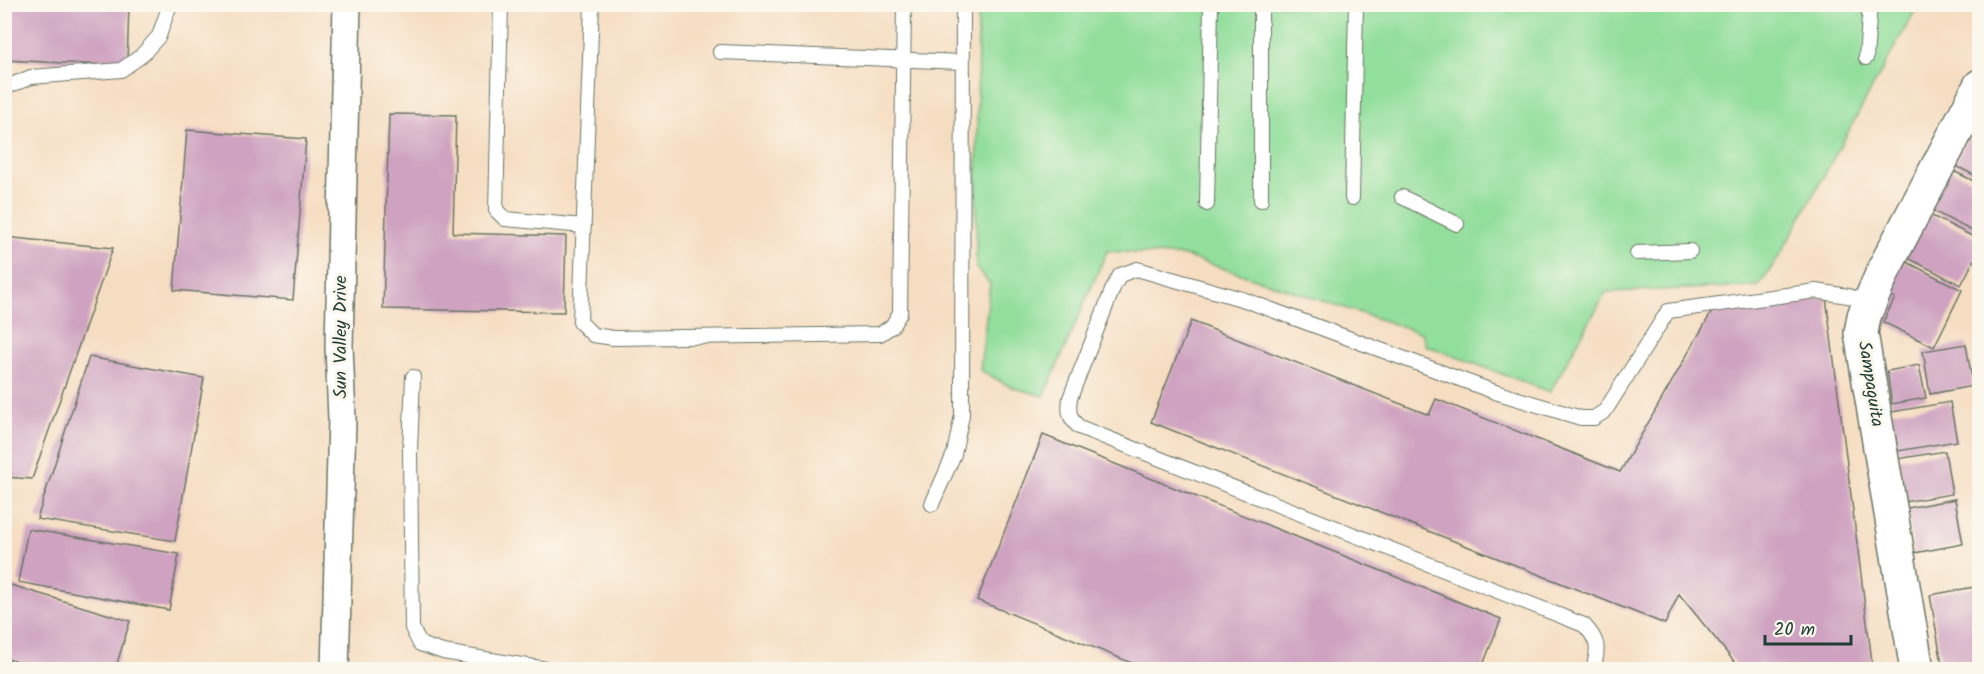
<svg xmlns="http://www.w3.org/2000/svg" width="1984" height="674" viewBox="0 0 1984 674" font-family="Kalam,sans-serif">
<rect width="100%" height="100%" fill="#fbf7ec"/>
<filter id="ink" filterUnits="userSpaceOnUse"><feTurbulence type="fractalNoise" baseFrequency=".0167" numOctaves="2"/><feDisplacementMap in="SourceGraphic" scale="12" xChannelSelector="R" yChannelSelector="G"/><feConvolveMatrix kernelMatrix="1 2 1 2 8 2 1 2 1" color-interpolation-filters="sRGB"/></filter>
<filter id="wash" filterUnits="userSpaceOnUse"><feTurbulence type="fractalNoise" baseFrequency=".008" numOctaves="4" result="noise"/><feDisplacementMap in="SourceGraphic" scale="24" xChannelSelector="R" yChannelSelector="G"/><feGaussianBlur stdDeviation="1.35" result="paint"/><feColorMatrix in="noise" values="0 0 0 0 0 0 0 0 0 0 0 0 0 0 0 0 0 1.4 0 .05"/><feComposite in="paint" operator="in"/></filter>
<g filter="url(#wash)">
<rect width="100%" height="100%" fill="#f5ddc1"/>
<path fill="#92de9b" stroke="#588e68" stroke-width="1.5" d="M978,5H1918L1780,255L1759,286L1606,292L1550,392L1425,345L1422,333L1185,256L1107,251L1044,396L1011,387L980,370L990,284L976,268Z"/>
<g id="blocks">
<path fill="#cea2c0" d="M4,4H129L127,66L4,60Z
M389,114L456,115L453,233L566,236L564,312L383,309Z
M1980,119V178L1952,164Z
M187,130L306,139L293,300L174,290Z
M1949,169L1980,184V235L1929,209Z
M1920,210L1980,240V249L1961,285L1898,253Z
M4,237L113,248L32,479L4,477Z
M1901,259L1962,290L1934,347L1883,322L1895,298L1885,293Z
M1826,297L1873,670H1741L1679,594L1665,624L1151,422L1191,321L1429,415L1436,399L1620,472L1714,308Z
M1966,344L1973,386L1930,394L1923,351Z
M89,357L204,378L175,541L37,519Z
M1919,365L1926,398L1892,404L1887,371Z
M1950,402L1957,441L1898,451L1891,412Z
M1043,435L1501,619L1481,670H1149L977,600Z
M1945,451L1952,494L1904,502L1897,459Z
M1955,499L1963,544L1914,553L1907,508Z
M28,529L179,554L169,610L18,582Z
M4,583L130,621L115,670H44L4,658Z
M1980,586V670H1943L1930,595Z"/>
</g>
</g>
<g filter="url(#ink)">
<use href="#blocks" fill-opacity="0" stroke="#6a7565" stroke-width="1.5"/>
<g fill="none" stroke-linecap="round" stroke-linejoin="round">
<defs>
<path id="service" d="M501,4L496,210L505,219L584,226
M592,4L580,322L593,335L614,338L880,334L892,326L900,313L904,4
M720,52L962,62
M1866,58L1870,4
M4,88L31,77L121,70L141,56L159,36L170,4
M1402,197L1457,224
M1352,198L1356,4
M1261,200V4
M1207,204L1211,4
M1637,253L1690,251
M413,377L410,450L412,628L420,644L443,652L553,670
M932,504L954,454L962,415L963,4
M1593,670C1599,648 1599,641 1584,625L1079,427C1069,418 1068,411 1070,398L1113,288L1120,275L1137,269L1245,300L1495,392L1581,418H1594L1605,411L1668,311L1816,291L1848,296L1869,302"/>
<path id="minor" d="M335,670L342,419L339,346L347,4"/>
<path id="tertiary" d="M1917,670L1861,333L1864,316L1885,267L1980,86"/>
</defs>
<use href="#service" stroke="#6a7565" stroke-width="16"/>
<use href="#minor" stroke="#6a7565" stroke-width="30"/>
<use href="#tertiary" stroke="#6a7565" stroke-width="36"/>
<use href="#service" stroke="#fff" stroke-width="14"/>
<use href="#minor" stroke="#fff" stroke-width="27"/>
<use href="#tertiary" stroke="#fff" stroke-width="33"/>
</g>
</g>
<g text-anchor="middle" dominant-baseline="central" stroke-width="6" stroke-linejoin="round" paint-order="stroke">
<g font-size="18" fill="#1f3d34" stroke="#fbf7ec">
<text transform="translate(341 337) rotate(-90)">Sun Valley Drive</text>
<text transform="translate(1870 384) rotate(81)">Sampaguita</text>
</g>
</g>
<rect width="1984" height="674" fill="none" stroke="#fbf7ec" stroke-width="24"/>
<path d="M1765 635v9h86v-9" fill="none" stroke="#1f3d34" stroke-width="3"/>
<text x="1774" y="635" font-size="18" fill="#1f3d34" stroke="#fbf7ec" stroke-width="4.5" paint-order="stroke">20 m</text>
</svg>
